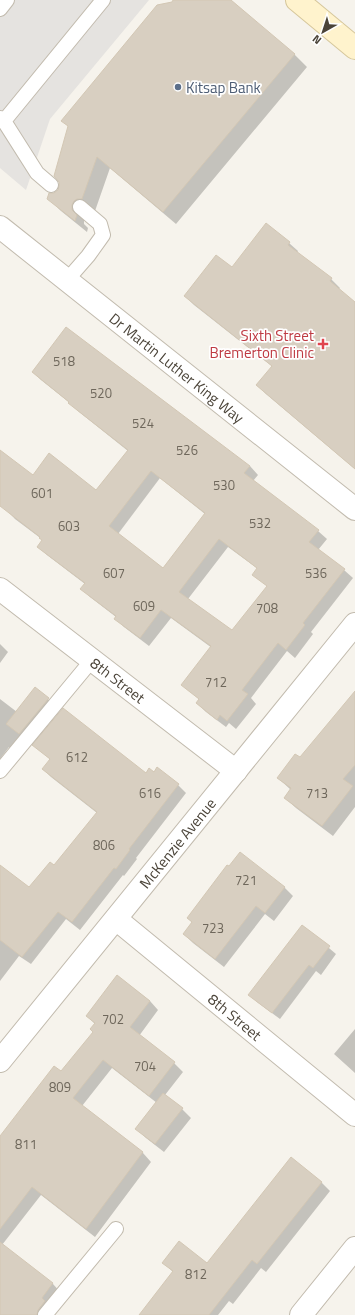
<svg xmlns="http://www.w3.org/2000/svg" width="355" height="1315" viewBox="0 0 355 1315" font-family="'Titillium Web',sans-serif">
<rect width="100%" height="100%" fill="#f6f3ec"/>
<path fill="#e5e3e0" d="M0,0H149L50,119L26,190L0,168Z"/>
<path fill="#0003" fill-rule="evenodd" d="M174,0H229L294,54L307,67L176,224L110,168L95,211L84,218V224L88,228L87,232L61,211L48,198L58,191L69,127L63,121Z
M289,243L298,251L297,253L331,279L340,288L338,290L355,304V469L266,394L257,385L273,367L194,305L185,296L232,269Z
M33,372L250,466L258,475L253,481L318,531L327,539L318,550L344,570L353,578L311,632L313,634L295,658L287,651L251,698L256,704L236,729L229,723L226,727L206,712L197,703L200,700L183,685L212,648L171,618L149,646L124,627L115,618L116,617L90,597L82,589L85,584L47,555L38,547L43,540L15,519L0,503V451L33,476L96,491L128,451L78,411L70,403L41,380ZM160,478L205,514L163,569L118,534ZM228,547L258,569L254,574L268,587L232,632L188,599Z
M0,644L8,652L0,663Z
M35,688L57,707L11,749L9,747L0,759V699L17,712Z
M355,692V807L333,836L296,808L285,798L291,790L278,778L300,758Z
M34,745L146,774L178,785L186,793L136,858L137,859L124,876L123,875L80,930L66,919L31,964L19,956L0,981V881L30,889L55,867L97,813L51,777L43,769L51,760Z
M284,887L293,896L274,921L265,914L224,967L193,943L184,934L193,923L188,918Z
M303,926L336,954L321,975L316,971L280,1019L257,1002L250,995Z
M117,976L150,1001L158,1010L139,1036L174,1063L183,1072L165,1095L182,1109L191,1118L164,1152L146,1138L137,1129L157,1103L112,1068L82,1106L143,1153L151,1162L95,1237L41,1195L2,1245L53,1284L61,1293L50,1315H5L0,1310V1143L62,1073L94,1032L95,1024L87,1016Z
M355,1029V1073L334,1054Z
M292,1159L322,1183L330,1191L266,1272L261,1268L233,1304L229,1301L218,1315H140L173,1272L164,1263L207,1264Z"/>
<path fill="#d8cfc1" stroke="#d3c7b4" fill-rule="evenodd" d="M173,0H231L295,54L163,212L97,157L82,199H77L74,201L72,205V210L77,215L75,221L47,199L49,193H54L58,190L59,186V182L54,176L68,126L61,121L157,5L172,2Z
M266,223L290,242L288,245L332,278L330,281L355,302V469L256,385L272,366L184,296L216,255L232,267Z
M66,327L250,466L244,473L319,530L309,542L345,569L303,623L305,625L286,650L278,643L242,690L248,694L227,721L220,715L217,720L196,703L199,699L181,685L211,646L161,610L140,638L114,619L116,616L80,589L85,583L37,547L42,540L39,538L40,537L0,506V450L33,475L49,453L96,490L128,450L68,403L69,402L32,372ZM151,471L205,513L163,568L109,526ZM219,539L257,568L252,575L267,586L232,630L179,592Z
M35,687L49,698L19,734L6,724Z
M355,691V765L343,779L353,786L322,826L284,798L291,788L277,778L295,754L300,757Z
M63,708L146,773L149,768L154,772L157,767L179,784L129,849L130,850L116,869L114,868L72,922L58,912L22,957L0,940V865L29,887L50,862L54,865L97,812L42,769L50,759L32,745Z
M240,852L285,887L265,913L256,906L215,959L183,934L192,922L187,918L227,865L229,866Z
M302,925L330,946L313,968L309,965L272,1013L248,995Z
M117,975L150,1001L130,1027L175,1062L149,1096L103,1060L73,1098L143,1152L86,1229L32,1187L0,1229V1136L54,1066L61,1071L93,1032L90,1029L95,1023L86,1016Z
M163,1093L183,1108L155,1144L135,1129Z
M291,1157L322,1182L257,1264L252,1260L209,1315H139L173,1271L162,1263L179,1241L207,1263Z
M0,1242L53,1283L42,1298L45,1301L38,1310L37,1315H0Z"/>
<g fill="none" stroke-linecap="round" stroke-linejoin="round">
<defs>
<path id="service" d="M0,9L7,0
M0,118L4,121L37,173L51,185
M4,121L103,0
M67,280L88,256L103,235L100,224L80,207
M0,771L92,660
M45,1315L116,1229"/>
<g id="minor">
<path id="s1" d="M0,227L355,509"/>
<path id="s2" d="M0,589L236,771"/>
<path id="s3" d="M116,919L355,1115"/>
<path id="s4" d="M0,1061L355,624"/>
<path d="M301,1315L355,1248"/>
</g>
<path id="secondary" d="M297,0L355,48"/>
</defs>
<use href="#service" stroke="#c2bbae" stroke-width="16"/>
<use href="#minor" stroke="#c2bbae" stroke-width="24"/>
<use href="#secondary" stroke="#d6c79b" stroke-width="24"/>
<use href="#service" stroke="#fff" stroke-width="14"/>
<use href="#minor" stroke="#fff" stroke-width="22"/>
<use href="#secondary" stroke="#fff3cd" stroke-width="22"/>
</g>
<circle fill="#5c6f8a" stroke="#fff" stroke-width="1.5" cx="178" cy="87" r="4"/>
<path fill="#e0444e" stroke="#fff" stroke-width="1.5" d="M321 338h4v4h4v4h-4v4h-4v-4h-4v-4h4z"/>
<g text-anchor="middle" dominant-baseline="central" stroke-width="3.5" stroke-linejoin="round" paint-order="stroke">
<g font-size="13" fill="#6e675b">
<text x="64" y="361">518</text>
<text x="101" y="393">520</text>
<text x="143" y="423">524</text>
<text x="187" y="450">526</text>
<text x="224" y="485">530</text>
<text x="42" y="493">601</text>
<text x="260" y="523">532</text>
<text x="69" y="526">603</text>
<text x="114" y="573">607</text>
<text x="316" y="573">536</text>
<text x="144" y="606">609</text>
<text x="267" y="608">708</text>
<text x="216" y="682">712</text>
<text x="77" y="757">612</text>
<text x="150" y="793">616</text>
<text x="317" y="793">713</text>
<text x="104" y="845">806</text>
<text x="246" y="880">721</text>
<text x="213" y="928">723</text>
<text x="113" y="1019">702</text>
<text x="145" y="1066">704</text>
<text x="60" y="1087">809</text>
<text x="26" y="1144">811</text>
<text x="196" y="1274">812</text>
</g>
<g font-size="15" fill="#4e5e75" stroke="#fff" text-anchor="start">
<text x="186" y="87">Kitsap Bank</text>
</g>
<g font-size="15" fill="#be3a42" stroke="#fff" text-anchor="end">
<text x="314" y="335">Sixth Street<tspan x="314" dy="17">Bremerton Clinic</tspan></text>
</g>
<g font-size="15" fill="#4b4439" stroke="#fff">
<text stroke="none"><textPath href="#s1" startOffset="226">Dr Martin Luther King Way</textPath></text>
<text stroke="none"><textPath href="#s2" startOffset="149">8th Street</textPath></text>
<text stroke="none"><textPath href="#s4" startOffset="281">McKenzie Avenue</textPath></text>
<text stroke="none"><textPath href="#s3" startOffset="154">8th Street</textPath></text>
</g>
</g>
<g transform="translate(323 32) rotate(219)" stroke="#ffffff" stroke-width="3" paint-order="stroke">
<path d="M0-3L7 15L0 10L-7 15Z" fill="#4b4439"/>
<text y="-6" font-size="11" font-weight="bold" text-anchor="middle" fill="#4b4439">N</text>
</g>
</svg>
